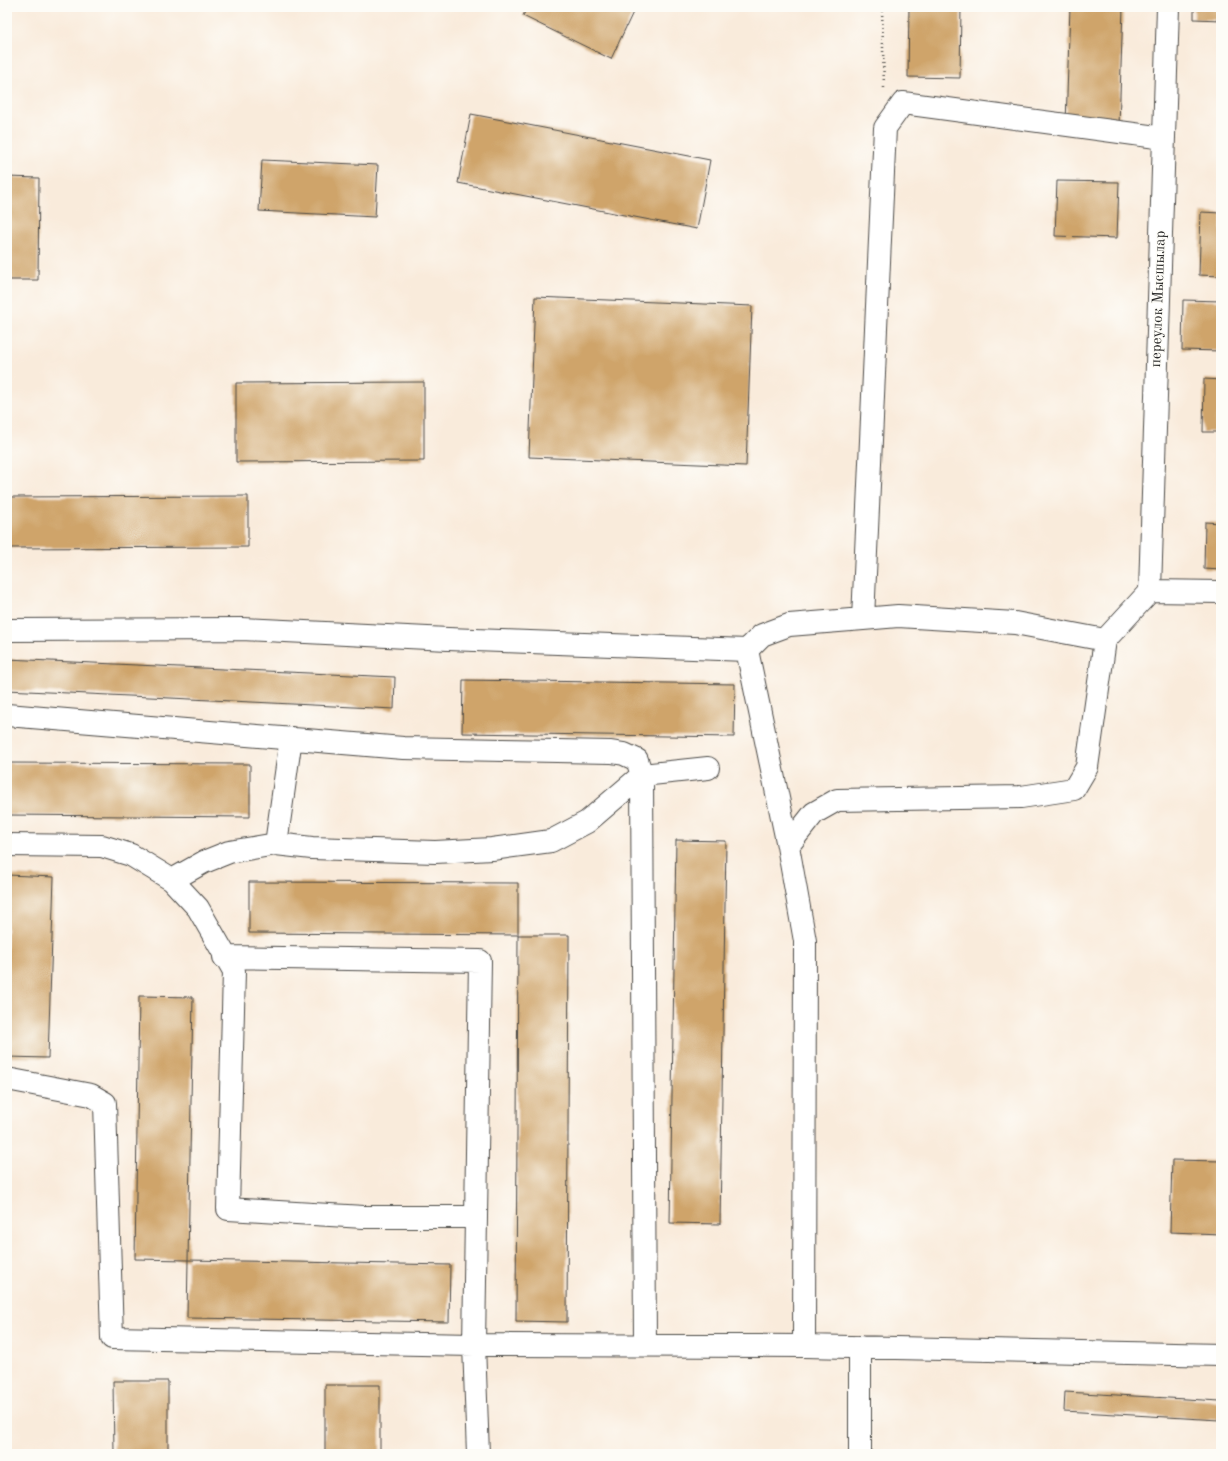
<svg xmlns="http://www.w3.org/2000/svg" width="1228" height="1461" viewBox="0 0 1228 1461" font-family="'Old Standard TT',serif">
<rect width="100%" height="100%" fill="#fdfcf7"/>
<filter id="ink" filterUnits="userSpaceOnUse"><feTurbulence type="fractalNoise" baseFrequency=".025" numOctaves="2"/><feDisplacementMap in="SourceGraphic" scale="8" xChannelSelector="R" yChannelSelector="G"/><feConvolveMatrix kernelMatrix="1 2 1 2 8 2 1 2 1" color-interpolation-filters="sRGB"/></filter>
<filter id="wash" filterUnits="userSpaceOnUse"><feTurbulence type="fractalNoise" baseFrequency=".012" numOctaves="4" result="noise"/><feDisplacementMap in="SourceGraphic" scale="16" xChannelSelector="R" yChannelSelector="G"/><feGaussianBlur stdDeviation="0.9" result="paint"/><feColorMatrix in="noise" values="0 0 0 0 0 0 0 0 0 0 0 0 0 0 0 0 0 1.4 0 .05"/><feComposite in="paint" operator="in"/></filter>
<g filter="url(#wash)">
<rect width="100%" height="100%" fill="#f9ebdb"/>
<g id="blocks">
<path fill="#cfa46a" d="M527,7H632L635,8L611,59L523,16Z
M909,7H961L960,78L908,77Z
M1070,7H1123L1119,126L1066,124Z
M1194,7H1221V20L1194,19Z
M471,114L710,160L697,229L458,183Z
M262,160L378,165L375,217L259,211Z
M7,177L39,178L38,280H7Z
M1057,181L1119,182L1117,238L1055,236Z
M1201,212L1221,213V276L1199,275Z
M535,297L752,306L746,466L529,457Z
M1183,300L1221,301V351L1182,350Z
M1204,379L1221,380V432H1203Z
M424,382V461L236,462V383Z
M248,496V547L7,548V497Z
M1205,522L1221,523V570L1204,569Z
M7,659L395,677L394,709L7,690Z
M463,680L735,684L734,737L462,733Z
M7,763L250,764V817L7,815Z
M676,840L726,841L720,1224L670,1223Z
M7,875L54,877L48,1058L7,1057Z
M249,882L518,883V935L249,933Z
M518,935H569L567,1322L516,1321Z
M139,996L193,997L188,1260L135,1259Z
M1172,1160L1221,1161V1234L1170,1232Z
M188,1260L450,1265L449,1322L187,1318Z
M113,1381H168V1454H114Z
M325,1385H380V1454H325Z
M1065,1392L1220,1401L1219,1420L1064,1411Z"/>
</g>
</g>
<g filter="url(#ink)">
<use href="#blocks" fill-opacity="0" stroke="#4a4845" stroke-width="1"/>
<g fill="none" stroke-linecap="round" stroke-linejoin="round">
<defs>
<path id="minor" d="M1150,591L1168,7
M863,619L898,616L1015,623L1105,640
M7,630L242,629L448,639L747,650
M7,715L403,748L611,752L624,754L637,760L642,775L645,1345
M276,844L291,738
M7,845L102,846L131,855L172,880L198,908L234,971L228,1209L364,1217H476L474,1345L478,1454
M788,846L747,650L762,635L789,625L863,619L885,128L903,103L1164,138
M172,880L204,862L229,852L276,844L312,848L435,852L492,849L551,841L587,822L642,775L708,768
M224,957L480,961L476,1217
M7,1079L91,1095L105,1103L112,1338L474,1345L804,1346L1221,1355
M804,1346L805,941L788,846L814,813L837,800L1021,797L1074,789L1087,767L1105,640L1150,591L1221,592
M860,1347V1454"/>
</defs>
<use href="#minor" stroke="#4a4845" stroke-width="24"/>
<path stroke="#4a4845" stroke-width="2.5" stroke-dasharray="1 3" stroke-linecap="butt" d="M882,7L884,88"/>
<use href="#minor" stroke="#fff" stroke-width="22"/>
</g>
</g>
<g text-anchor="middle" dominant-baseline="central" stroke-width="3" stroke-linejoin="round" paint-order="stroke">
<g font-size="15" fill="#2b2b2b" stroke="#fdfcf7">
<text transform="translate(1159 299) rotate(-88)">переулок Мысшылар</text>
</g>
</g>
<rect width="1228" height="1461" fill="none" stroke="#fdfcf7" stroke-width="24"/>
</svg>
